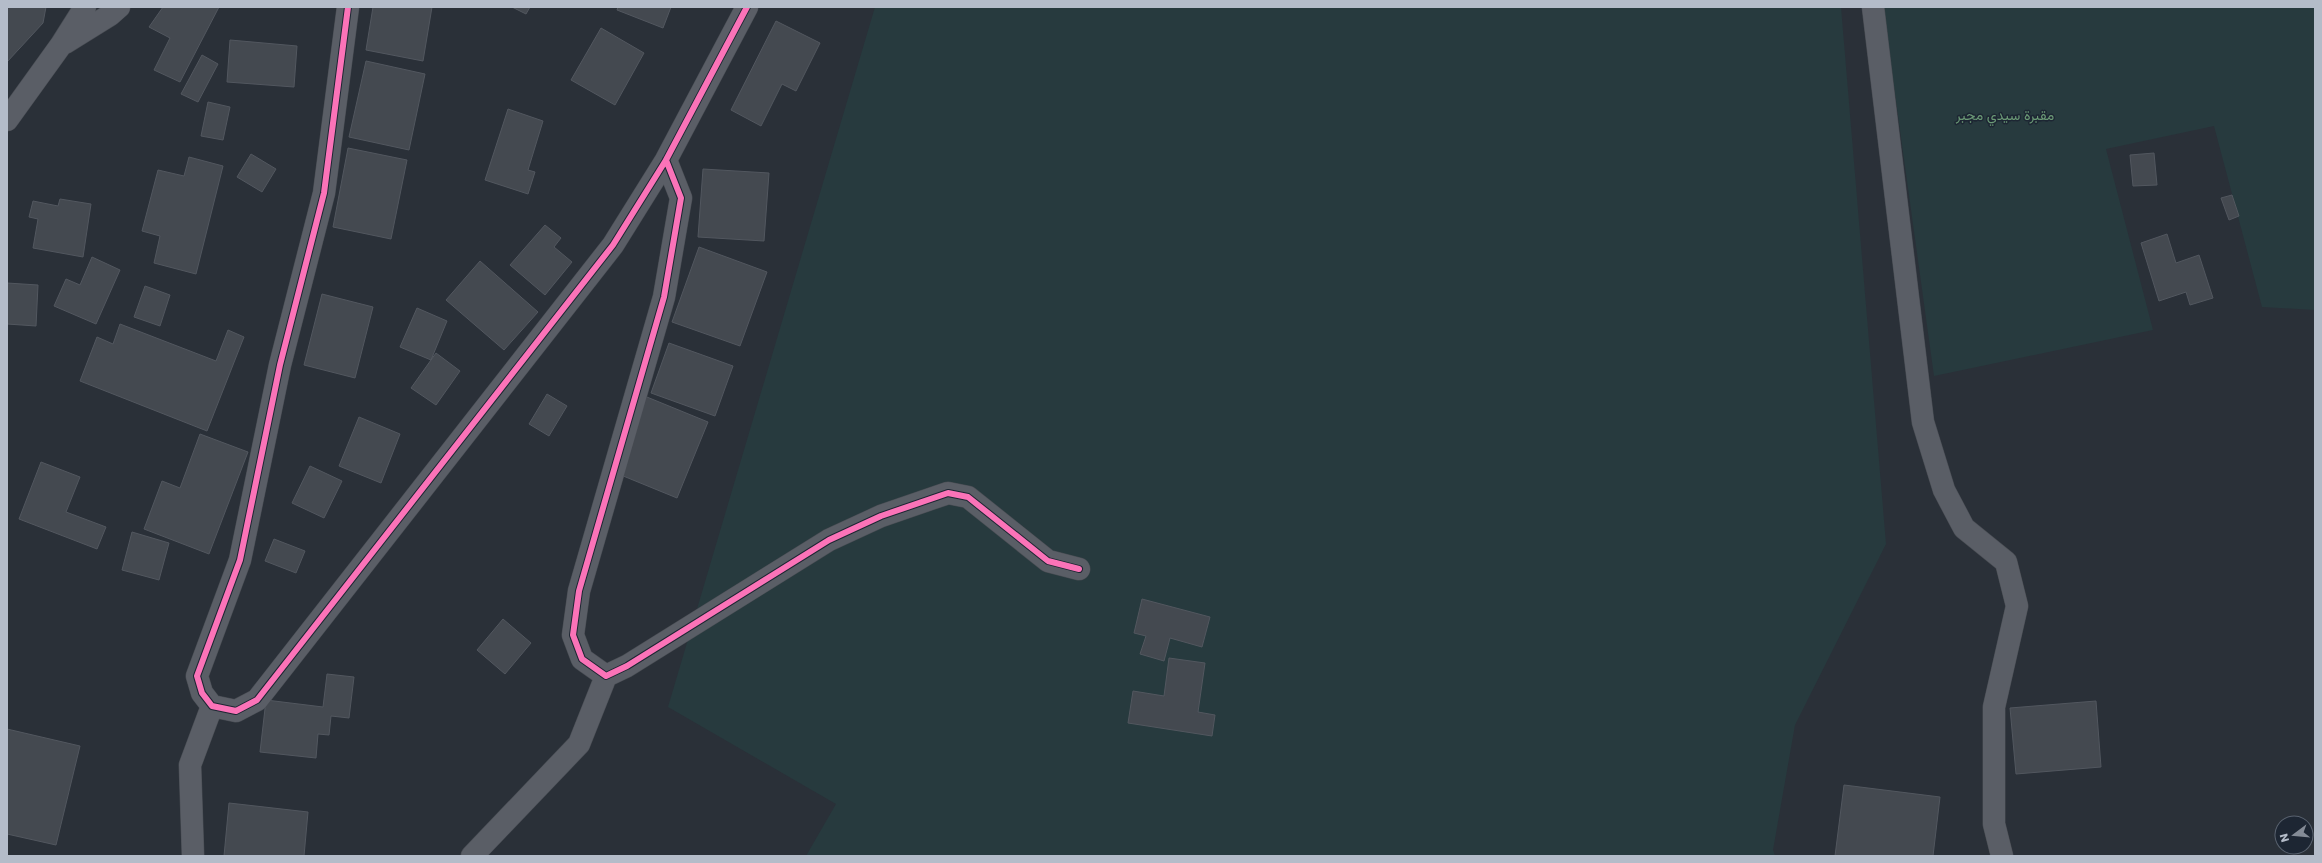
<svg xmlns="http://www.w3.org/2000/svg" width="2322" height="863" viewBox="0 0 2322 863" font-family="Poppins,Vazirmatn,sans-serif">
<rect width="100%" height="100%" fill="#2a3038"/>
<path fill="#273a3e" d="M875,7H1841L1886,544L1795,725L1773,850L1775,856H806L836,804L668,707Z
M1883,7H2315V310L2262,307L2214,126L2106,149L2153,330L1934,376Z"/>
<path fill="#444950" stroke="#52575f" d="M7,7H46L43,23L7,62Z
M163,7H219L180,82L154,70L170,38L149,27Z
M373,7H432L423,61L366,50Z
M512,7H530L526,14Z
M618,7H671L663,28L617,10Z
M776,21L820,43L796,91L782,84L761,126L731,110Z
M601,28L644,53L615,105L571,80Z
M230,40L297,46L294,87L227,82Z
M202,55L218,64L198,102L181,94Z
M366,61L425,74L409,150L349,137Z
M208,102L230,107L223,140L201,136Z
M508,109L543,121L528,170L535,172L528,194L485,180Z
M348,148L407,160L391,239L333,227Z
M2154,153L2157,185L2133,186L2130,155Z
M251,154L276,169L262,192L237,177Z
M189,157L223,166L196,274L154,263L160,236L142,231L158,170L184,176Z
M703,169L769,173L764,241L698,237Z
M2232,195L2239,216L2229,220L2221,198Z
M60,199L91,204L83,257L33,248L38,219L29,217L33,201L58,206Z
M545,225L561,238L554,247L572,262L545,295L510,265Z
M2167,234L2176,263L2199,255L2213,298L2190,305L2186,292L2159,301L2141,243Z
M699,247L767,272L740,346L672,322Z
M92,257L120,270L96,324L54,306L66,279L80,285Z
M480,261L538,312L504,350L446,300Z
M7,283L38,285L36,326L7,324Z
M145,286L170,295L160,326L134,317Z
M322,294L373,307L355,378L304,365Z
M417,308L447,321L431,360L400,347Z
M120,324L216,361L228,330L244,337L207,431L80,381L97,337L113,344Z
M669,343L733,366L715,416L651,393Z
M436,353L460,371L436,405L411,388Z
M547,394L567,406L549,436L529,424Z
M642,395L708,422L677,498L611,471Z
M359,417L400,434L381,483L339,466Z
M200,434L248,452L209,554L144,529L162,481L180,488Z
M41,462L80,477L66,512L106,527L97,549L19,519Z
M310,466L342,481L324,518L292,503Z
M132,532L169,543L159,580L122,570Z
M274,539L305,551L296,573L265,561Z
M1142,599L1210,617L1202,647L1170,638L1164,661L1140,654L1146,636L1134,633Z
M503,619L531,643L505,674L477,650Z
M1169,658L1205,663L1198,712L1215,715L1212,736L1128,723L1133,691L1164,696Z
M327,674L354,677L349,718L331,716L329,735L318,734L316,758L260,752L266,700L323,707Z
M2096,701L2101,767L2016,774L2010,708Z
M7,729L80,746L56,845L7,834Z
M1844,785L1940,797L1933,856H1835Z
M229,803L308,812L304,856H224Z"/>
<g fill="none" stroke-linecap="round" stroke-linejoin="round">
<defs>
<path id="minor" d="M348,7L324,193L280,365L240,560L197,676L202,693L212,706L236,711L257,700L613,245L666,160L747,7
M1873,7L1923,422L1944,490L1964,528L2006,562L2017,606L1994,707V824L2002,856
M65,43L110,15L119,7
M7,120L61,45L85,7
M666,160L681,198L664,297L579,591L573,635L582,659L606,676L627,666L829,540L881,516L948,493L968,497L1048,561L1079,569
M193,856L190,765L212,706
M472,856L579,744L606,676"/>
</defs>
<use href="#minor" stroke="#484c53" stroke-width="23"/>
<use href="#minor" stroke="#5a5e66" stroke-width="22"/>
<defs>
<path id="cycleway" d="M348,7L324,193L280,365L240,560L197,676L202,693L212,706L236,711L257,700L613,245L666,160L747,7
M666,160L681,198L664,297L579,591L573,635L582,659L606,676L627,666L829,540L881,516L948,493L968,497L1048,561L1079,569"/>
</defs>
<use href="#cycleway" stroke="#1d2633" stroke-width="8"/>
<use href="#cycleway" stroke="#fb73b8" stroke-width="6"/>
</g>
<g text-anchor="middle" dominant-baseline="central" stroke-width="3" stroke-linejoin="round" paint-order="stroke">
<g font-size="14" fill="#6b9a76" stroke="#1d2633">
<text x="2005" y="115">مقبرة سيدي مجبر</text>
</g>
</g>
<rect width="2322" height="863" fill="none" stroke="#b4bcc9" stroke-width="16"/>
<g transform="translate(2294 835) rotate(254)"><circle r="19" fill="#1d2633" stroke="#59626f"/>
<path d="M0-3L7 15L0 10L-7 15Z" fill="#848b96"/>
<text y="-6" font-size="11" font-weight="bold" text-anchor="middle" fill="#b4bcc9">N</text>
</g>
</svg>
